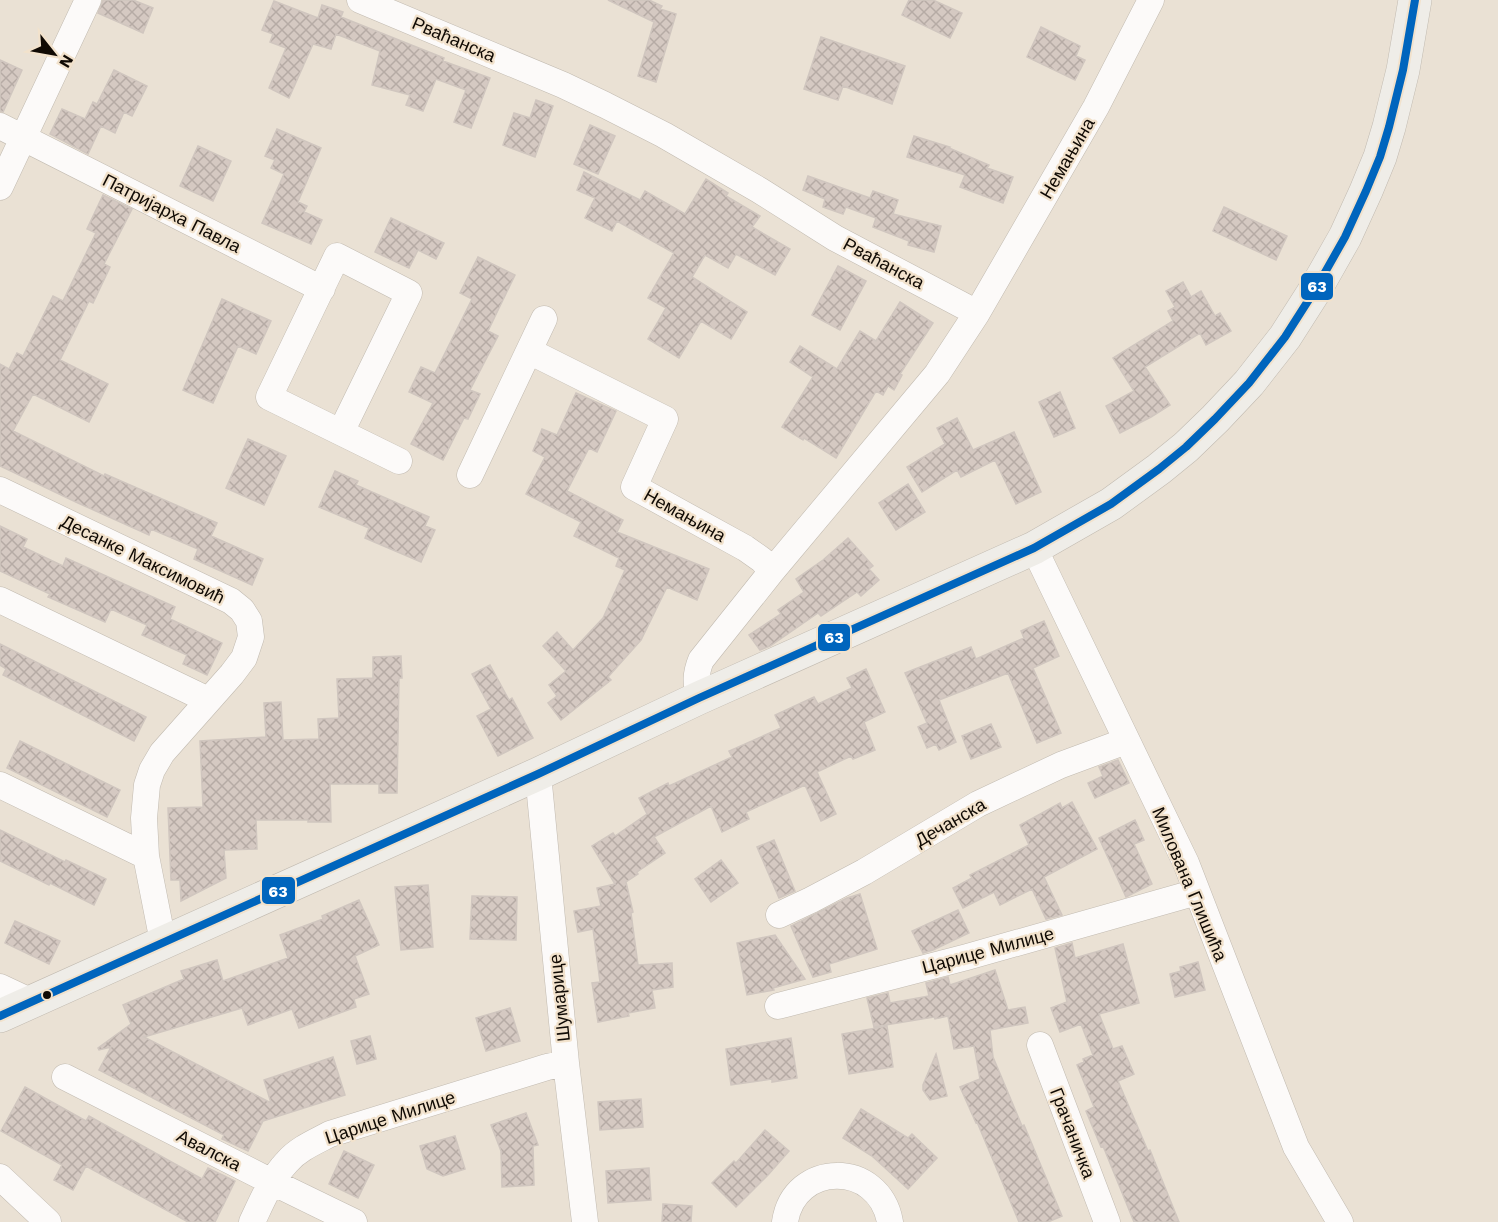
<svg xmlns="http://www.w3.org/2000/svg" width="1498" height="1222" viewBox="0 0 1498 1222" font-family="'Work Sans',sans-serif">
<defs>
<pattern id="building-cross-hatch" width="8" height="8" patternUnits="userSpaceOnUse" patternTransform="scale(1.5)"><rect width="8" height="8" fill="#d5c9c2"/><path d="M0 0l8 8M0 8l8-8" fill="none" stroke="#b6aba5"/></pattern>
</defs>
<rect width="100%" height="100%" fill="#eae1d4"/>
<path fill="url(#building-cross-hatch)" stroke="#d0c6bf" stroke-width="1.5" d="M103,0H133L153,8L143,33L98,13Z
M608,0H649L662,6L660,9L676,14L656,82L638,76L654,22Z
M909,0H933L962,13L950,38L902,15Z
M274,1L318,18L322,5L343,12L341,17L444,58L443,61L490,78L471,128L454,122L466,90L436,79L423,111L406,105L410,95L372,85L380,51L336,34L331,49L313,44L289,98L269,88L286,48L270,42L273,34L262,30Z
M1041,27L1080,46L1076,56L1085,60L1075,80L1027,57Z
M821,37L905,66L892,104L843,86L838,100L804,89Z
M0,60L22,70L3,112L0,111Z
M114,70L147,86L132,116L124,112L115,133L101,126L88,154L50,134L62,109L85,119L93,102L97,104Z
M536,100L553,106L535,157L503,145L514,113L530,118Z
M590,125L615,136L598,174L574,164Z
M277,129L321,148L298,202L307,206L304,212L322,220L311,244L262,223L284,174L271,168L275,160L265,156Z
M914,136L950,147L949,148L989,165L987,168L1013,177L1003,203L960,187L965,175L907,157Z
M198,146L231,161L213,201L180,186Z
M584,172L640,200L645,191L685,214L706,179L728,193L726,196L760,216L752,227L790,249L775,275L736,254L728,268L705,255L692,277L747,312L731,339L701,321L679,358L648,339L666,308L648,298L674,253L617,221L612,231L585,218L595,198L577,190Z
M808,176L870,198L873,191L898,200L893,214L941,226L934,252L908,245L909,241L873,227L876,218L846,207L843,214L823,207L825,199L803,190Z
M103,195L132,209L104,264L110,267L93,303L89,301L60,360L108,384L89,422L33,394L13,431L104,476L105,474L217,523L211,536L263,559L252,585L194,559L198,549L151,529L149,535L78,503L0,466V364L9,369L17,353L23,356L53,296L63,301L96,233L87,229Z
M1224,207L1287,236L1276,260L1213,231Z
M391,218L444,243L436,259L418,250L409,268L375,252Z
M478,257L515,275L488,331L498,336L470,390L480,394L468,419L464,418L443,460L411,444L433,403L409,392L421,367L435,373L472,299L460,293Z
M838,266L866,281L840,330L812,315Z
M1183,282L1191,297L1201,291L1215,316L1220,313L1231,331L1206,345L1200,333L1145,367L1170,405L1151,417L1120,433L1106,406L1134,391L1113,358L1173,321L1168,311L1175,307L1166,291Z
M222,299L271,321L256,354L238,346L213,403L183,390Z
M900,302L933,323L900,374L902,375L894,390L888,386L883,395L876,391L836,458L804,438L803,440L782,427L813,377L790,362L800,346L837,369L860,331L876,341Z
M1060,392L1075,428L1054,437L1039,402Z
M576,393L616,411L597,452L589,448L567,491L623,520L617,532L709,569L697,600L667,587L641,640L608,677L611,680L561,720L548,703L557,696L549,685L566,671L543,646L557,632L573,650L603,618L625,570L616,566L619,558L574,536L581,522L526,494L545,457L533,451L542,429L557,435Z
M957,418L973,450L1014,432L1041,492L1016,504L995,460L961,477L957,470L922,492L907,467L945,444L937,428Z
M248,439L286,456L264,505L226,488Z
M335,471L358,481L356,485L429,517L425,526L435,530L421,562L365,538L369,528L319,507Z
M908,484L925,512L896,530L879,503Z
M0,526L27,539L23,547L63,566L66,558L175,607L170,619L222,643L207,675L183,664L187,655L142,635L147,625L111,609L105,622L48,597L50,594L0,571Z
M848,538L873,566L869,569L879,580L861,596L857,592L821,616L818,613L770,646L760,650L749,635L781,614L778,610L804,592L796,579L823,560Z
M1044,621L1059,656L1033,668L1061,733L1037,743L1008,673L939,700L956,742L939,750L936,744L927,748L918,727L927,723L905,673L971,647L976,659L1024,638L1021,631Z
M0,644L146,717L134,741L3,675L6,669L0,665Z
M401,656L402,678H399L397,793H379V784H330L331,822H308V820H256L257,849L224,850L226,878L181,901L180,880H171L168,808L203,807L200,741L266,737L264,703L281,702L283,740L319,739L318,719L339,718L337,679L373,678V657Z
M490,665L509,700L512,698L533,738L498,756L477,716L491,709L472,674Z
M866,669L885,712L864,722L875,750L853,759L851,756L817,772L836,814L821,821L805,785L746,812L749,819L722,832L711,806L654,837L665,853L637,872L638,874L626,882L633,912L631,913L638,965L672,963L673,987L652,990L655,1008L628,1013L629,1016L598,1022L592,983L600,982L593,929L578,932L574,911L601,906L597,888L615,884L592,846L613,833L615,836L647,814L639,798L668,783L669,786L732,757L729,751L781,728L775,715L814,697L818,704L852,688L847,678Z
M991,724L1001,747L971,759L962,736Z
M20,741L120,790L107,817L7,768Z
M1118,760L1129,783L1095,798L1088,783L1103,776L1099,767Z
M1072,802L1097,849L1044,877L1062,915L1046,919L1032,889L1000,905L994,892L963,908L953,888L972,878L970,875L1029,845L1020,825L1060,803L1062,808Z
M1135,820L1144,840L1134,844L1152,884L1126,897L1099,838Z
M0,830L65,862L66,860L106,879L94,905L50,883L49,885L0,861Z
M774,840L795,891L779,898L757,847Z
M721,860L738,883L711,902L695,879Z
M428,885L433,947L401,950L395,887Z
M860,894L877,949L829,964L831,972L813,977L791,926L847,898Z
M472,896L517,897L516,940L470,939Z
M359,900L379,945L355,956L369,994L354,999L356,1007L299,1028L292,1009L248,1025L242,1008L144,1037L271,1103L264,1080L333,1057L345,1095L263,1121L248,1151L222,1139L224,1135L99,1070L111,1047L99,1050L98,1048L131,1024L123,1005L184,979L181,971L217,960L223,981L288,958L280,935L323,919L322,916Z
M958,910L969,933L933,950L923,953L912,931Z
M15,921L60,941L49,964L5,943Z
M775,935L805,979L773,988L774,990L747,995L737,943Z
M1072,943L1075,958L1123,944L1139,1003L1099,1014L1113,1049L1122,1046L1134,1074L1118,1081L1148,1151L1150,1150L1179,1222H1134L1103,1146L1101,1147L1086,1111L1094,1107L1077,1065L1084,1062L1083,1059L1093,1055L1081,1024L1060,1032L1051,1008L1067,1002L1055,948Z
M1198,962L1205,990L1175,997L1170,974L1181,971L1180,967Z
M995,970L1008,1010L1025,1007L1028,1023L990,1030L993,1057L1022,1126L1024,1125L1062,1216L1048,1222H1019L977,1122L976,1123L960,1087L980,1079L974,1046L954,1049L948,1016L935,1019L934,1017L874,1027L867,998L888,993L890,1003L929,996L926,983L948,977L950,985Z
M510,1008L520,1041L486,1051L476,1018Z
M887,1026L893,1067L849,1074L842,1034Z
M370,1036L376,1059L357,1064L351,1041Z
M791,1038L797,1078L772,1082V1079L731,1085L726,1049Z
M936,1054L947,1096L930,1100L923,1090V1085Z
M25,1087L86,1121L89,1116L202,1179L208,1168L235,1181L215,1222H188L86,1166L73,1190L54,1180L62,1165L1,1131Z
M641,1099L643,1127L600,1130L598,1102Z
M861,1109L908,1138L912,1134L937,1158L908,1189L872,1156L843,1138Z
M526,1113L538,1145L533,1146L534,1185L502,1187L501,1151L491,1125Z
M765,1130L789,1151L768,1175L736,1207L712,1183L734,1161L736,1163Z
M455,1136L465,1169L443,1176L427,1169L420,1146Z
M344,1151L374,1165L358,1198L329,1184Z
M649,1168L651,1200L608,1203L606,1171Z
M663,1204L692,1206L691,1222H662Z"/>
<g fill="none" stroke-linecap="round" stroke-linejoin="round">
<defs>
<path id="street" d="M360,0L563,85L605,105L664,135L759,190L835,238L977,313
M0,126L322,289
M0,187L88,0
M529,351L665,419L634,487L745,548L762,560L772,571
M341,432L409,293L337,256L269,397L399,461
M470,475L544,319
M0,490L231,601L242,610L249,621L251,637L244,658L232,674L162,753L152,770L147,785L144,818L146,856L163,942
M1034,548L1186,863L1296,1147L1340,1222
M0,600L208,700
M699,698C696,682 695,675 701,660L772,571L937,374L977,313L1096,107L1151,0
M538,774L566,1063L585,1222
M0,785L146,856
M779,915L811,900L864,872L978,804L1061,765L1126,741
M0,987L32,1002
M778,1006L967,957L1197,892
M1040,1045L1107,1222
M65,1077L272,1182L354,1222
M0,1177L48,1222
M252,1222C262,1201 271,1179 287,1162C298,1149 315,1142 330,1134L547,1067L566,1063
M785,1222C794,1161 879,1160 890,1222"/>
<path id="secondary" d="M0,1016L538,774L699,698L1034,548L1111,504L1159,469L1186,447L1215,419L1249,383L1285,337L1315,290L1345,237L1366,191L1380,157L1389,127L1403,70L1415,0"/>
</defs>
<use href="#street" stroke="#c1bab0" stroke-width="27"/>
<use href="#secondary" stroke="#c1bab0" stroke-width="34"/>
<use href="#street" stroke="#fcfaf9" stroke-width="26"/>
<use href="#secondary" stroke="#efede8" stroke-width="33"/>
<defs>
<path id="bus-1" d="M0,1016L538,774L699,698L1034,548L1111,504L1159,469L1186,447L1215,419L1249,383L1285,337L1315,290L1345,237L1366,191L1380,157L1389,127L1403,70L1415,0"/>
</defs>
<use href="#bus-1" stroke="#f2e2cc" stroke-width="12"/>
<use href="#bus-1" stroke="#0065bd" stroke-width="8"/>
</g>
<circle fill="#100a04" stroke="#f2e2cc" stroke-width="2" cx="47" cy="995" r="5"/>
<g text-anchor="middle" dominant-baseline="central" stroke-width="4.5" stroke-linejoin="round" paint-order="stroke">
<g font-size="18" fill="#100a04" stroke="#f2e2cc">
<text transform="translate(454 39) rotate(23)">Рваћанска</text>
<text transform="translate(1067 158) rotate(-60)">Немањина</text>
<text transform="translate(172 213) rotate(27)">Патријарха Павла</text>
<text transform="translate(884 263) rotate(28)">Рваћанска</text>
<text transform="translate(685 515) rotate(29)">Немањина</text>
<text transform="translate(143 559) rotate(26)">Десанке Максимовић</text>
<text transform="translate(950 822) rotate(-30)">Дечанска</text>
<text transform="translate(1190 884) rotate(67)">Милована Глишића</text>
<text transform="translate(988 950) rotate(-15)">Царице Милице</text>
<text transform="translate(559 998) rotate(-96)">Шумарице</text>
<text transform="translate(390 1117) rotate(-18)">Царице Милице</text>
<text transform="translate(1073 1133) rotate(69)">Грачаничка</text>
<text transform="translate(209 1150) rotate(27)">Авалска</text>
</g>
</g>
<g stroke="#f2e2cc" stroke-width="2">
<rect x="1300" y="272" width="34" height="29" rx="6" fill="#0065bd"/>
<rect x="817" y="623" width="34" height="29" rx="6" fill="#0065bd"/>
<rect x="261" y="876" width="35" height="29" rx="6" fill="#0065bd"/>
</g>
<g font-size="16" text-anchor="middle" font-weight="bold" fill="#fff">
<text x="1317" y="292">63</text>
<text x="834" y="643">63</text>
<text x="278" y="897">63</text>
</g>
<g transform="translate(54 54) rotate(121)" stroke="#f2e2cc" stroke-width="4.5" paint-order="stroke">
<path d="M0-4.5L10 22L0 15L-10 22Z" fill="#100a04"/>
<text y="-9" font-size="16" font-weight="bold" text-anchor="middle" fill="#100a04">N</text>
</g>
</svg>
